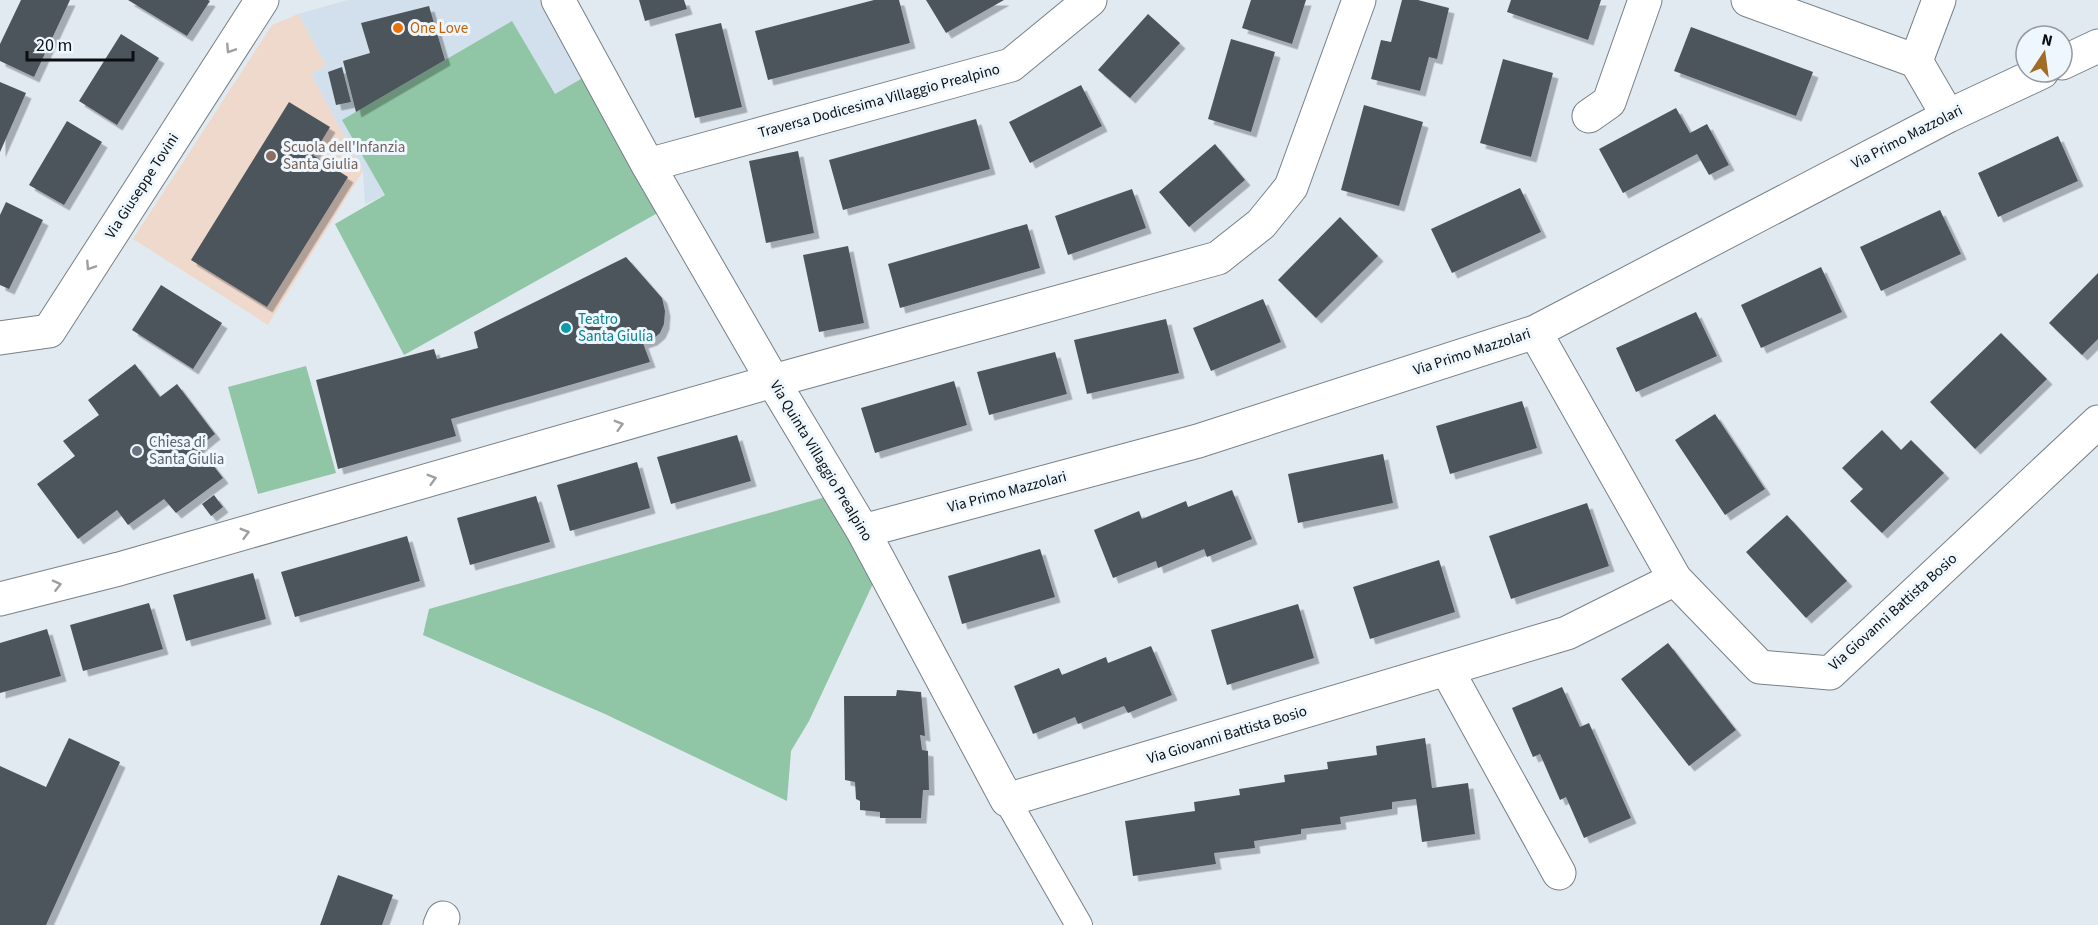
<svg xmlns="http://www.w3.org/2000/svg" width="2098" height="925" viewBox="0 0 2098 925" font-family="'Source Sans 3',sans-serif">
<defs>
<filter id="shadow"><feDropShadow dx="5.5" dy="5.5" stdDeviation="0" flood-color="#0004"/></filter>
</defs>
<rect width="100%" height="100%" fill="#e1eaf1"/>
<path fill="#d1e0ec" d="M348,0H545L586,76L385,195L365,204L363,171L311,74L326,65L298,14Z"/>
<path fill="#efd9cc" d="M298,14L326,65L311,74L363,171L268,325L133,239L272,25Z"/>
<path fill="#90c6a6" d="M512,21L555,94L586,76L663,210L404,355L335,224L385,195L342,120Z
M306,366L336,473L258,494L228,387Z
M829,496L877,575L809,721L791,751L787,801L605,714L423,635L429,609Z"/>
<path fill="#4e555b" filter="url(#shadow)" d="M21,0H70L34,77L0,61V44Z
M128,0H208L210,1L187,36Z
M639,0H684L687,9L645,21Z
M874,0H899L910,43L768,80L755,31Z
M926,0H1004L946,33Z
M1251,0H1306L1292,44L1242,28Z
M1402,0H1418L1449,8L1437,59L1429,57L1420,91L1371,79L1381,40L1391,42Z
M1511,0H1601L1588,40L1507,12Z
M429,6L445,60L356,112L343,61L370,53L361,23Z
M1148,14L1180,43L1130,98L1098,70Z
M721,23L742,107L695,118L675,34Z
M1691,27L1813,72L1796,116L1674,71Z
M121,34L159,58L117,125L79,101Z
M1231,39L1275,52L1251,132L1208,119Z
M1503,59L1553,73L1531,157L1480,143Z
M342,67L351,102L336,105L328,72Z
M0,82L26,93L0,152Z
M1081,85L1102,126L1030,163L1009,122Z
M289,102L330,127L313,155L348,177L267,307L191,260Z
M1364,105L1423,122L1399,206L1341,190Z
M1676,108L1690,133L1707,124L1729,165L1709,175L1697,154L1623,193L1599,149Z
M976,119L990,169L843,210L829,160Z
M67,121L102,142L64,205L29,185Z
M2058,136L2078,181L1998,217L1978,173Z
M1215,144L1245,180L1189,227L1159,192Z
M798,151L814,233L766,243L749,161Z
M1520,188L1541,232L1452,273L1431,229Z
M1132,189L1146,228L1068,255L1055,216Z
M6,202L43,220L9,289L0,285V215Z
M1940,210L1961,254L1881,291L1860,247Z
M1340,217L1378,256L1316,318L1278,280Z
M1027,224L1040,268L900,308L888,264Z
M848,246L864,323L819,332L803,255Z
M626,257L662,298L665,311L664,324L660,333L652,340L643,343L650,362L451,419L456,436L338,469L316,380L434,349L437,359L478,348L474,332Z
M1821,267L1842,312L1761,348L1741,305Z
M2098,273V339L2082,355L2049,323Z
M161,285L222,323L193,369L132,330Z
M1263,299L1281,342L1211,371L1193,328Z
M1696,312L1717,356L1636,392L1616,348Z
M1166,319L1179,373L1087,394L1074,340Z
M2001,333L2047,379L1975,449L1930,402Z
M1055,352L1067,394L989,415L977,372Z
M135,364L160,397L177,384L215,434L199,447L223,478L176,513L164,499L128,525L117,510L78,539L37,484L75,456L63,441L99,415L88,400Z
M954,381L967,425L875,453L861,408Z
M1522,401L1537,448L1450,474L1436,426Z
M1715,414L1765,489L1725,515L1675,440Z
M1882,430L1901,450L1911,440L1944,473L1882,533L1850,501L1863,489L1842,468Z
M737,435L751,481L671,504L657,457Z
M1383,454L1393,503L1298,523L1288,474Z
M637,462L650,508L570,531L557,485Z
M1232,490L1252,539L1207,557L1204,549L1158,568L1156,561L1113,578L1094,530L1139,511L1142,519L1186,501L1188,507Z
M214,495L223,507L211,516L202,504Z
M536,496L550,542L470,565L457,518Z
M1587,503L1609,566L1511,599L1489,536Z
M1787,515L1847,581L1806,618L1746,552Z
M407,536L420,581L295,617L281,572Z
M1040,549L1055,597L962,624L948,576Z
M1439,560L1455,612L1370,639L1353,587Z
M253,573L266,619L186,641L173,595Z
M149,603L163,649L83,671L70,625Z
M1298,604L1314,658L1227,685L1211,630Z
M47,629L61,676L0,693V643Z
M1668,643L1736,730L1689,766L1621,679Z
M1151,646L1172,695L1128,713L1124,706L1078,724L1075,717L1033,734L1014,686L1059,668L1062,675L1106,657L1108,663Z
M1562,687L1580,727L1589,723L1631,818L1584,838L1566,797L1560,800L1540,754L1533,757L1512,708Z
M897,690L921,692L925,736L920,735L922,750L928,751L929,790H923L921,818H880V812L860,810V801L856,799L855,782L845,780L844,696H896Z
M69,738L120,762L46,925H0V766L46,787Z
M1425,738L1432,788L1468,783L1475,834L1422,842L1416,799L1392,802V809L1340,817L1341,824L1301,829V834L1254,841L1255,848L1214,853L1216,864L1133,876L1125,821L1195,811L1194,802L1240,795L1239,789L1285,782L1284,775L1328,769L1327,762L1377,755L1376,746Z
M338,875L393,895L382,925H320Z"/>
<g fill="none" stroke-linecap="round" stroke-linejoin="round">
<defs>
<path id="pedestrian" d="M1007,800L1079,925"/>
<path id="minor" d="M558,0L648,165L773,381L863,531L1007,800L1567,633L1675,579
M1748,0L1916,61L1948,116
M1916,61L1939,0
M2062,63L2098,46
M1589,116L1609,102L1645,0
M648,165L1011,65L1090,0
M1535,332L1675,579L1760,667L1830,673L2098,422
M0,338L49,331L262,0
M863,531L1198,441L1535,332L1948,116L2042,72
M0,599L119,569L773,381L1218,258L1261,224L1291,187L1359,0
M1447,670L1559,873
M440,925L443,918"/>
</defs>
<use href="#pedestrian" stroke="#788087" stroke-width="28"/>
<use href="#minor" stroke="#788087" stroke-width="35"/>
<use href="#pedestrian" stroke="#fff" stroke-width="26"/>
<use href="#minor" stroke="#fff" stroke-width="33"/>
</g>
<defs><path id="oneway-chevron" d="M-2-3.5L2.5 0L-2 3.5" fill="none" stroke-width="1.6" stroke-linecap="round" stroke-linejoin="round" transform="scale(1.5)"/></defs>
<g stroke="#9e9fa0">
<use href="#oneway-chevron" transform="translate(230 49) rotate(123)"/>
<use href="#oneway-chevron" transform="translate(90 266) rotate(123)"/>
<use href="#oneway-chevron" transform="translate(619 425) rotate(-16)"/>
<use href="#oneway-chevron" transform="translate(432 479) rotate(-16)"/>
<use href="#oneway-chevron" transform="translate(245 533) rotate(-16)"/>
<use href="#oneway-chevron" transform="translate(57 585) rotate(-14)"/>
</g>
<circle fill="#e8710a" stroke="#eef7fe" stroke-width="2" cx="398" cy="28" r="6"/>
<circle fill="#8d6e63" stroke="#eef7fe" stroke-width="2" cx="271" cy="156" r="6"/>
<circle fill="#0f9aa8" stroke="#eef7fe" stroke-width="2" cx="566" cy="328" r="6"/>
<circle fill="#6b7280" stroke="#eef7fe" stroke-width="2" cx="137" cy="451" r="6"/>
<g text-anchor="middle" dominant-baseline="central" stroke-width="6" stroke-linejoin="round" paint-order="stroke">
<g font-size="15" fill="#c56008" stroke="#eef7fe" text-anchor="start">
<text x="410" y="28">One Love</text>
</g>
<g font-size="15" fill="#0c0f11" stroke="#eef7fe">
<text transform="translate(879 101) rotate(-15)">Traversa Dodicesima Villaggio Prealpino</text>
<text transform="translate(1907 137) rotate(-27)">Via Primo Mazzolari</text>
<text transform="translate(142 186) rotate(-57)">Via Giuseppe Tovini</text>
<text transform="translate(1472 352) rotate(-18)">Via Primo Mazzolari</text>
<text transform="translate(821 461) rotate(59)">Via Quinta Villaggio Prealpino</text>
<text transform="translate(1007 492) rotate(-15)">Via Primo Mazzolari</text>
<text transform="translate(1893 612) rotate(-42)">Via Giovanni Battista Bosio</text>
<text transform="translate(1227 735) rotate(-17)">Via Giovanni Battista Bosio</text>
</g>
<g font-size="15" fill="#785e54" stroke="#eef7fe" text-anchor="start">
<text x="283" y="147">Scuola dell'Infanzia<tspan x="283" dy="17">Santa Giulia</tspan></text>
</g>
<g font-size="15" fill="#0d838f" stroke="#eef7fe" text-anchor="start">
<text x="578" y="319">Teatro<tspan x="578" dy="17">Santa Giulia</tspan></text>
</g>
<g font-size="15" fill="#5b616d" stroke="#eef7fe" text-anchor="start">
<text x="149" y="442">Chiesa di<tspan x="149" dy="17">Santa Giulia</tspan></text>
</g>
</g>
<g transform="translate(2044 54) rotate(13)"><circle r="28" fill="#eef7fe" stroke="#949a9f" stroke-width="1.5"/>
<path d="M0-4.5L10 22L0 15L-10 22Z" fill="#a16c25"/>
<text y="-9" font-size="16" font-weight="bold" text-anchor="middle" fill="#0c0f11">N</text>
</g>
<path d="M27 51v9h106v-9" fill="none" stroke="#0c0f11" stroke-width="3"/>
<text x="36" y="51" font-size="18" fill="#0c0f11" stroke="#eef7fe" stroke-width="4.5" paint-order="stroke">20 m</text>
</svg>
